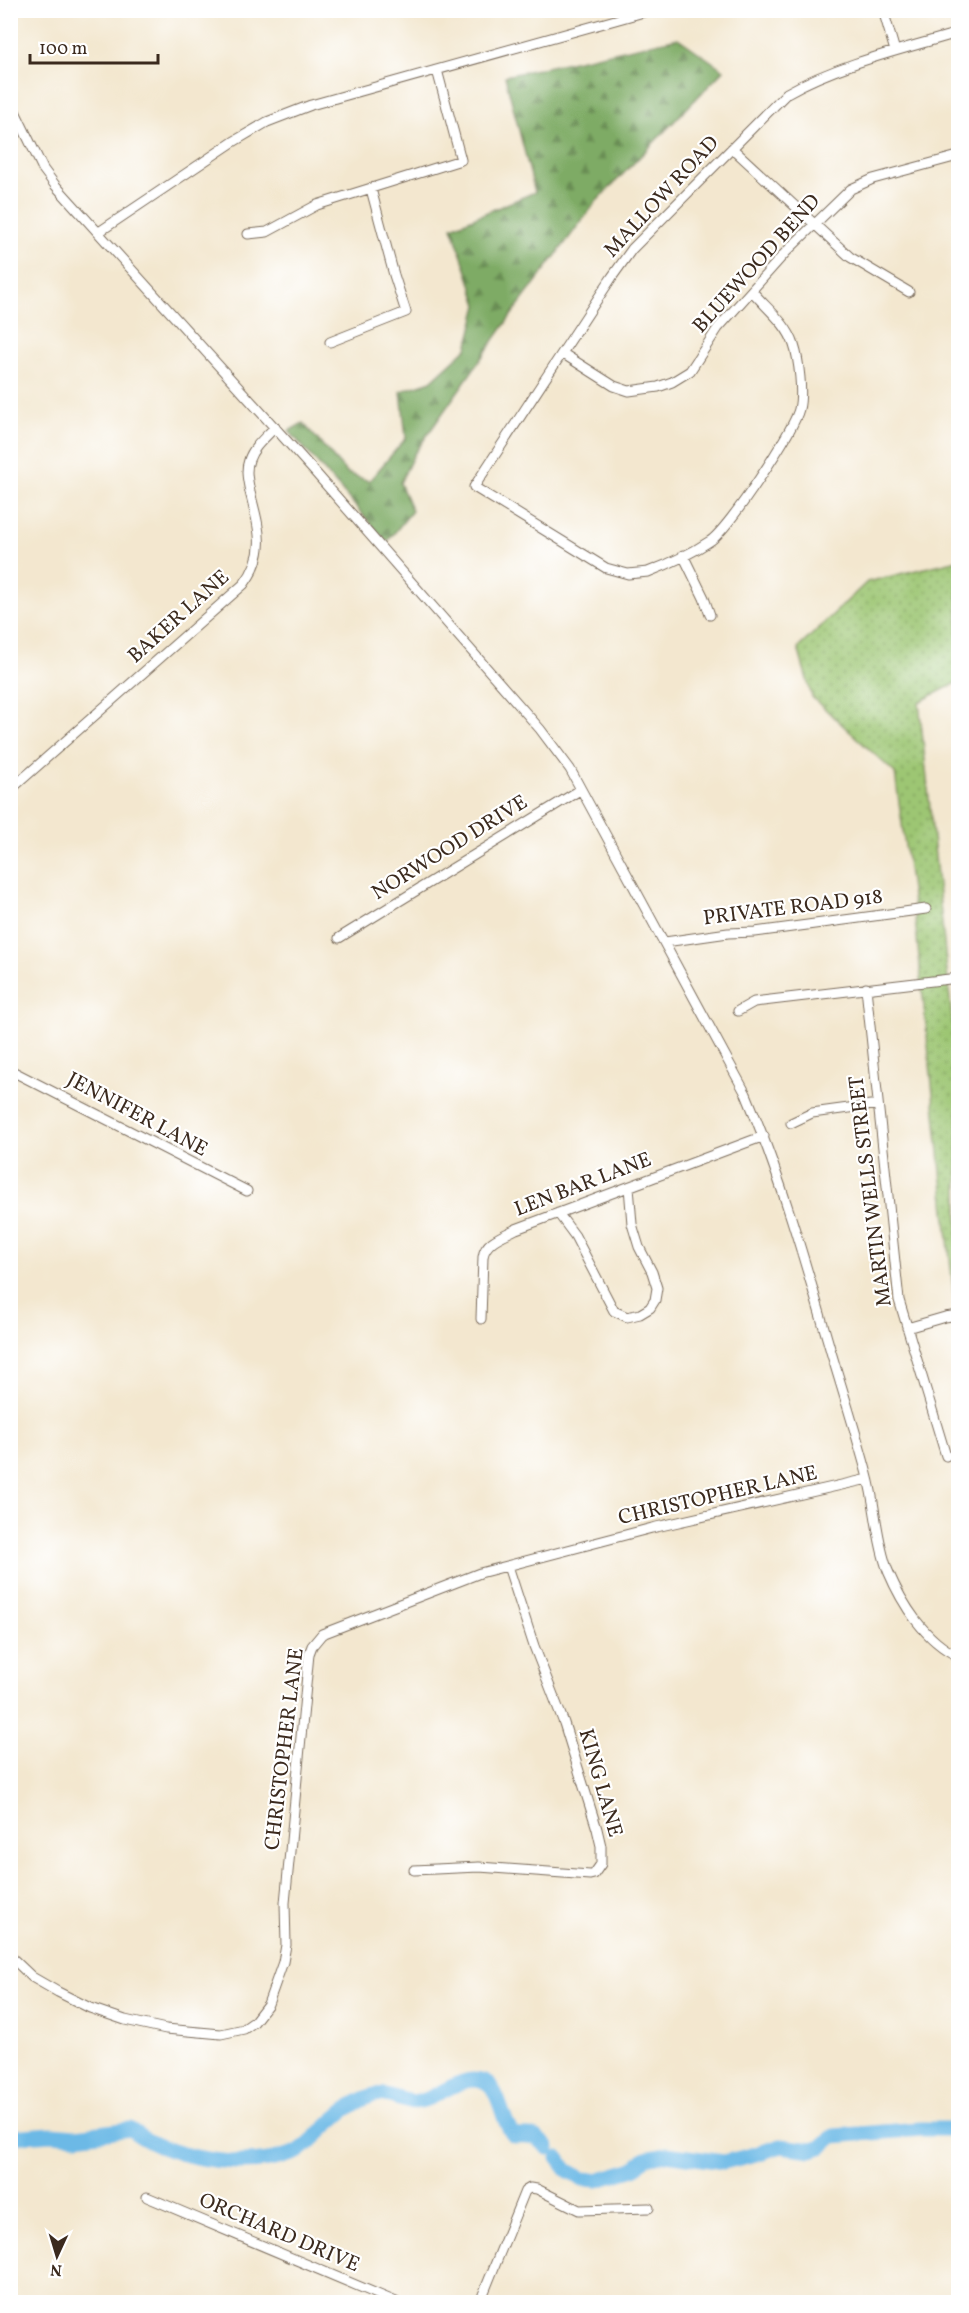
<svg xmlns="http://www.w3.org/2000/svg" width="969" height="2313" viewBox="0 0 969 2313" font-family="Vollkorn,serif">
<defs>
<pattern id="green-dots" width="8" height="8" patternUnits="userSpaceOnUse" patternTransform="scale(1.5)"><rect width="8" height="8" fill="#9dc673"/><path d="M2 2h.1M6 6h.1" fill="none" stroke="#81a15e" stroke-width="1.8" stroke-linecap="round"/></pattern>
<pattern id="forest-firs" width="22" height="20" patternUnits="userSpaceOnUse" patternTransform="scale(1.5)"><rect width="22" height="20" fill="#7eab65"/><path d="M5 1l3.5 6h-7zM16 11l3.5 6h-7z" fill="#688b53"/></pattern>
</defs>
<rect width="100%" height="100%" fill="#fff"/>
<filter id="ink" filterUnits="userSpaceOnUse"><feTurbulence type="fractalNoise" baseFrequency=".0167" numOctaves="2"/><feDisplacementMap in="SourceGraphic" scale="12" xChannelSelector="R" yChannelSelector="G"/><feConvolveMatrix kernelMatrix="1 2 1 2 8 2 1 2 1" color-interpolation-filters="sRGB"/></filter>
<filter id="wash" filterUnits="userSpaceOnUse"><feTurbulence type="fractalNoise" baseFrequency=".008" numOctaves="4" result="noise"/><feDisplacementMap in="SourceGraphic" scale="24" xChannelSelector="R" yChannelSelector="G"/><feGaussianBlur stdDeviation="1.35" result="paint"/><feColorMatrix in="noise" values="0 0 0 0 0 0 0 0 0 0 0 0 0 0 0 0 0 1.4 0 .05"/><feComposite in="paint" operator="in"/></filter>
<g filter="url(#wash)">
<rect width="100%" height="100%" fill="#f3e7cf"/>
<path fill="url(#green-dots)" stroke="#6c7848" stroke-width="1.5" d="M958,560V682L919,702L958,1077V1337L915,919L895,773L812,697L798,648L867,582Z"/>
<path fill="url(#forest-firs)" stroke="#5c6a42" stroke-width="1.5" d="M678,38L724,70L595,203L515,310L414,454L400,483L412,511L387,542L289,431L303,423L347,473L369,481L406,438L401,391L431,381L467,348L478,305L452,227L535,192L505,76Z"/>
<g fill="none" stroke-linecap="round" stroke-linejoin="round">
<path stroke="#6cb9e6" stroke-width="15" d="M10,2137L51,2134L76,2136L130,2129C166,2158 239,2169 282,2157C288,2155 295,2154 299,2151C324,2133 339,2108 371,2096C388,2090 403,2105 420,2101C439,2097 463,2073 484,2082C501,2089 501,2122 514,2136C531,2135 536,2135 548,2148
M558,2158L567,2170L583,2179L597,2180L634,2169L645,2158L666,2154L724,2162L756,2154L781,2146L812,2150L821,2147L834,2136L921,2129H958"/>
</g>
</g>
<g filter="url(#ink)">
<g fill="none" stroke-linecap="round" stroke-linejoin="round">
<defs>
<path id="minor" d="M883,10L895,51
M10,101L43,169L55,185L314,471L540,729L570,769L746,1094C781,1177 806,1265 831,1352C843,1392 856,1433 867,1474C876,1506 876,1540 888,1571C902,1604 925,1641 958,1656
M732,148L850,257L909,292
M99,232L233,142L267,122L311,105L651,10
M248,234L267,232L317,205L461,160L437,70
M752,291C766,308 787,323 794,345C799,360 803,393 799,409C794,430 728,530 710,541C692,553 669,564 648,572L628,574L606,568L474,487L612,277L632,249L787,93C836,65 903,49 958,33
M330,342L406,312L394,275L371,189
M562,353L614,386L629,391L658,387L672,382L690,371L718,328L786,252L851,189L873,179L958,156
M683,555L704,598L710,615
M10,790L244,584C268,552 259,528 250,492C248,481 245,471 249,460C253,447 266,437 275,427
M339,938L580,790
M665,942L728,933L755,932L926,909
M866,988L899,1300L946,1456
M738,1011L754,1002L958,978
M10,1070L247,1191
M791,1123L812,1113L878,1104
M558,1213L575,1236L614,1311L627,1317L640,1314L650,1308L655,1300L657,1288L652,1272L639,1247L632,1224L629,1187
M481,1319L483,1257C485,1241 503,1236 516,1229L764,1136
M907,1328L945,1317L958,1315
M414,1870L479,1867L590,1875L594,1874L601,1864V1846L597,1829L564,1723L534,1646L508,1566
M10,1956L32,1977L58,1992L90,2008L125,2020L166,2029L221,2034L244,2029L254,2022L268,2004L283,1962L286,1945L285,1903L309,1654L312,1646L322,1634L480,1573L652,1528L868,1479
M147,2197L396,2302
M480,2302L525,2191L530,2188L537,2189L579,2210L649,2208"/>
</defs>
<use href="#minor" stroke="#7b6c5c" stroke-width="11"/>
<use href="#minor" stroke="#fff" stroke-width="9"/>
</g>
</g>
<g text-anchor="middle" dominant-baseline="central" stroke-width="4.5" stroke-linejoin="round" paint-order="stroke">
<g font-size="21" fill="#3b2a1e" stroke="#fff">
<text transform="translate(662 197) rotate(-47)">MALLOW ROAD</text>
<text transform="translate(757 264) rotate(-48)">BLUEWOOD BEND</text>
<text transform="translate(179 617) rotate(-42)">BAKER LANE</text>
<text transform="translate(450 848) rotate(-32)">NORWOOD DRIVE</text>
<text transform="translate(793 908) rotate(-7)">PRIVATE ROAD 918</text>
<text transform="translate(137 1115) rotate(28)">JENNIFER LANE</text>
<text transform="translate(583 1185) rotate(-21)">LEN BAR LANE</text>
<text transform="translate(871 1191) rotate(-97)">MARTIN WELLS STREET</text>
<text transform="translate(718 1496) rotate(-13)">CHRISTOPHER LANE</text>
<text transform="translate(285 1749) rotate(-83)">CHRISTOPHER LANE</text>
<text transform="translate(600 1783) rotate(74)">KING LANE</text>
<text transform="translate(279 2233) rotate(23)">ORCHARD DRIVE</text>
</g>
</g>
<rect width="969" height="2313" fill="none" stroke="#fff" stroke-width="36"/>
<g transform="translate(57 2256) rotate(184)" stroke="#ffffff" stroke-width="4.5" paint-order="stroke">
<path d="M0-4.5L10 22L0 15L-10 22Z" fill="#3b2a1e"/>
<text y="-9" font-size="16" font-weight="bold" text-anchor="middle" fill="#3b2a1e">N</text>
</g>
<path d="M30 54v9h128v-9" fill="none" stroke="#3b2a1e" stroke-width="3"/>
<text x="39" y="54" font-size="18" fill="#3b2a1e" stroke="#ffffff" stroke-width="4.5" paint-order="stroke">100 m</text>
</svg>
